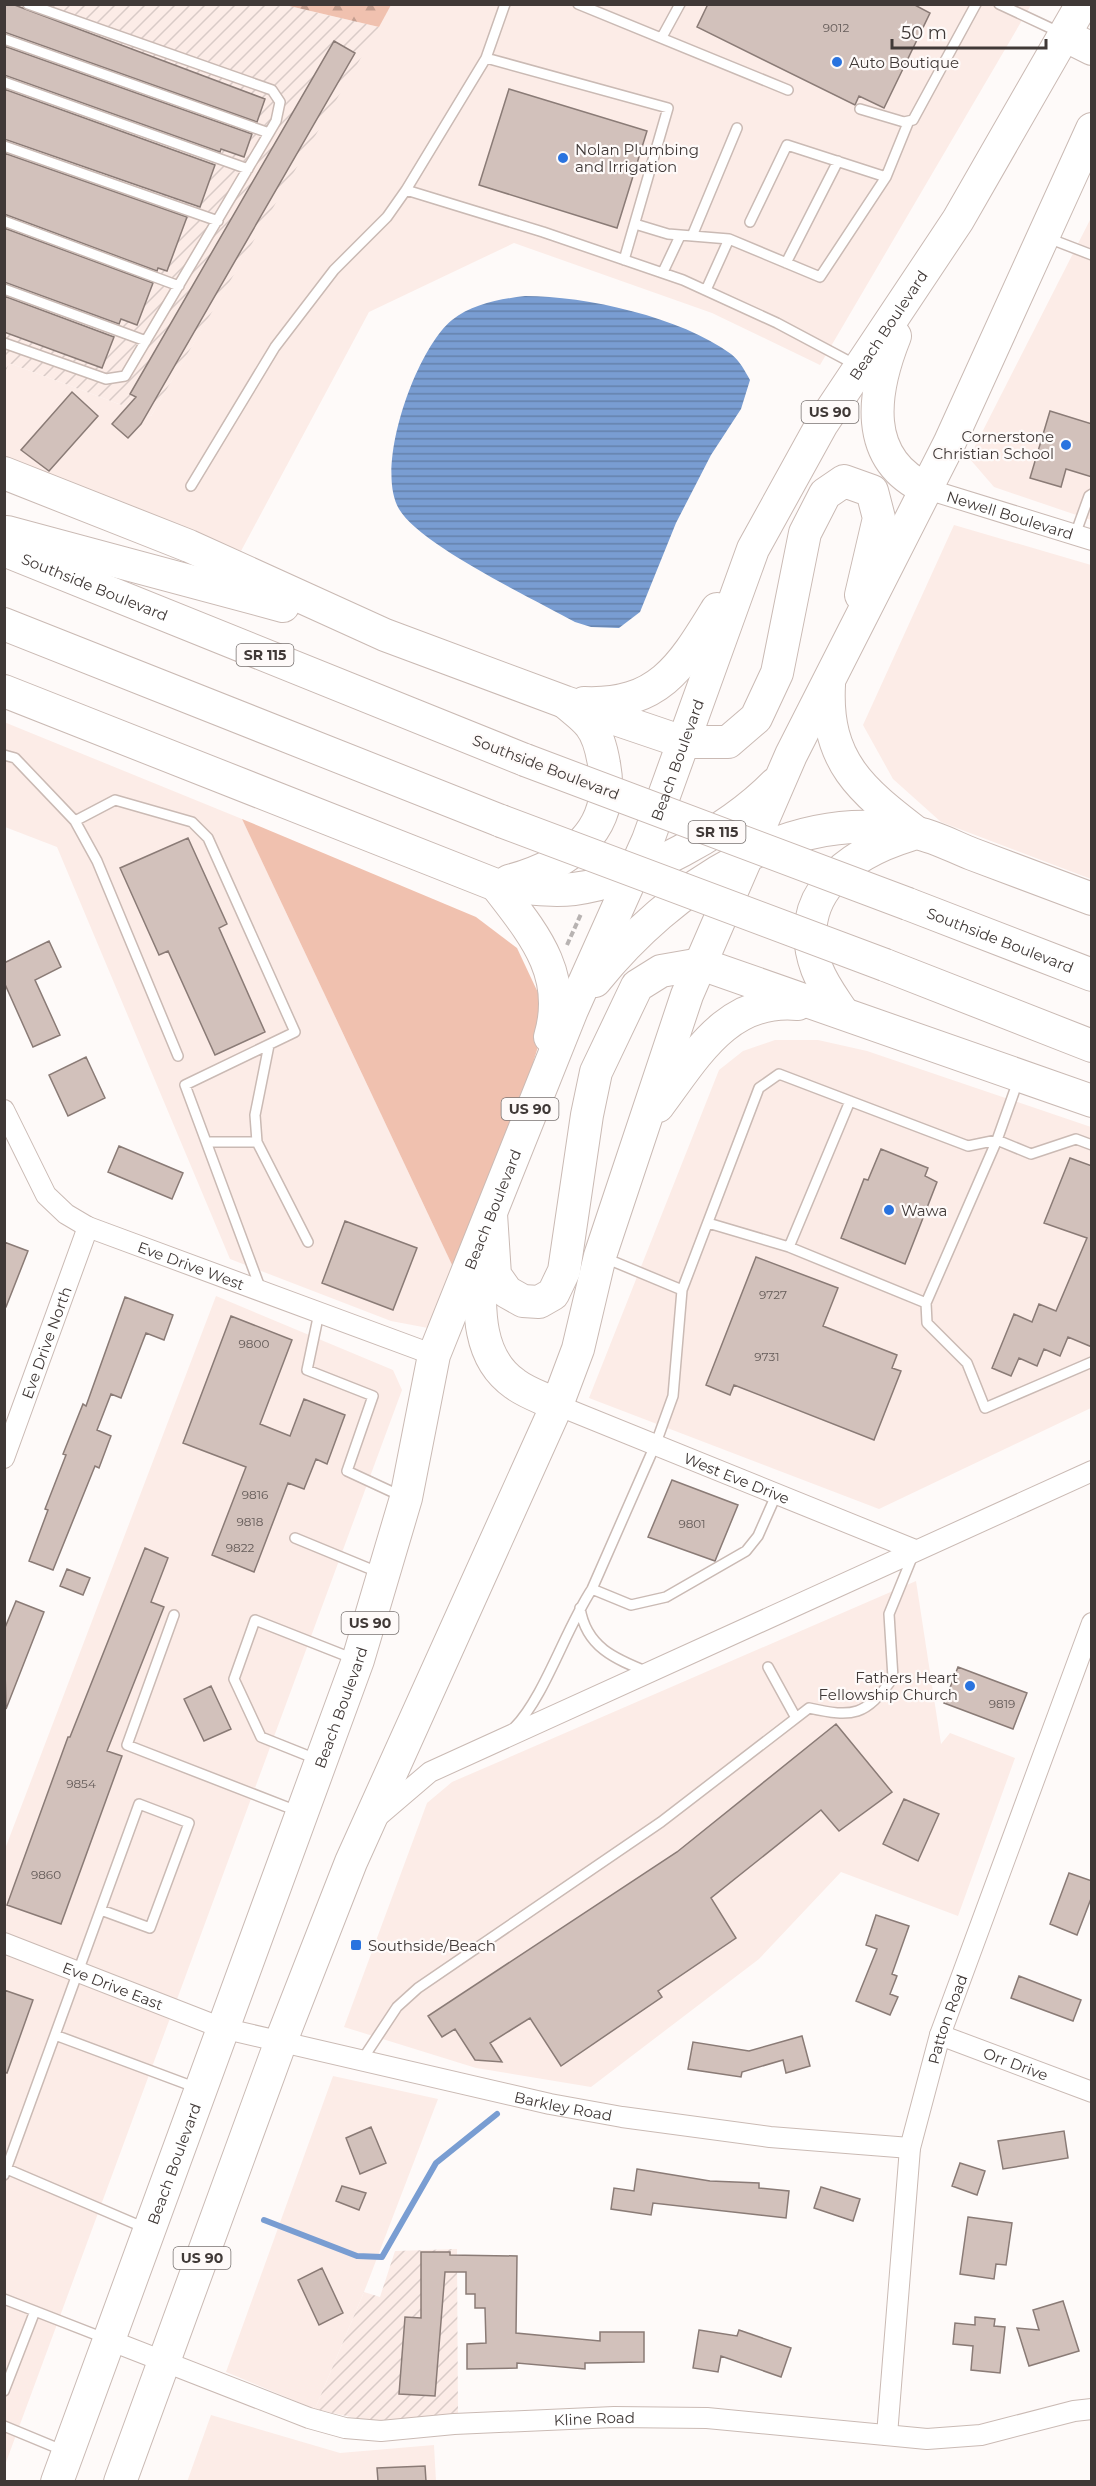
<svg xmlns="http://www.w3.org/2000/svg" width="1096" height="2486" viewBox="0 0 1096 2486" font-family="Montserrat,sans-serif">
<defs>
<pattern id="industrial-furrows" width="10" height="10" patternUnits="userSpaceOnUse" patternTransform="scale(1.5)"><rect width="10" height="10" fill="#fcece7"/><path d="M-1 1l2-2M0 10L10 0M9 11l2-2" fill="none" stroke="#d9cbc7"/></pattern>
<pattern id="forest-firs" width="22" height="20" patternUnits="userSpaceOnUse" patternTransform="scale(1.5)"><rect width="22" height="20" fill="#f0c1af"/><path d="M5 1l3.5 6h-7zM16 11l3.5 6h-7z" fill="#c49e8f"/></pattern>
<pattern id="water-rules" width="6" height="5" patternUnits="userSpaceOnUse" patternTransform="scale(1.5)"><rect width="6" height="5" fill="#799dd2"/><path d="M0 2.5h6" fill="none" stroke="#6581ab"/></pattern>
</defs>
<rect width="100%" height="100%" fill="#fefaf9"/>
<path fill="#fcece7" d="M391,5H1031L820,365L712,313L514,243L369,312L241,551L5,457L4,373L9,363L151,416Z
M1091,218V520L994,487L969,458Z
M954,525L1091,565V879L941,822L893,779L863,725Z
M4,722L242,819L453,1267L428,1328L391,1321L230,1259L57,847L5,827Z
M775,1040H818L867,1051L1091,1127V1408L879,1509L589,1398L719,1070L743,1051Z
M216,1296L393,1370L402,1390L5,2465V1849Z
M916,1581L941,1744L950,1733L1015,1758L958,1916L841,1872L759,1959L591,2087L476,2068L344,2027L427,1803L452,1782Z
M333,2076L438,2099L364,2292L315,2409L226,2372Z
M211,2415L340,2453L434,2445L436,2481L187,2482Z"/>
<path fill="url(#industrial-furrows)" d="M5,5H285L379,27L151,416L9,363L5,373Z
M457,2249L458,2415L369,2421L315,2409L364,2292L380,2297L395,2251Z"/>
<path fill="#f0c1af" d="M242,819L476,917L517,948L548,1014L530,1073L453,1267Z"/>
<path fill="url(#forest-firs)" d="M285,5H391L379,27Z"/>
<path fill="url(#water-rules)" d="M525,296C586,296 681,317 731,354C740,361 745,371 750,380L741,409L711,455L676,523L640,612L619,628L591,627L575,622C534,599 421,546 399,509C374,467 416,349 452,320C472,304 500,299 525,296Z"/>
<g fill="none" stroke-linecap="round" stroke-linejoin="round">
<path stroke="#799dd2" stroke-width="6" d="M264,2220L357,2256L382,2257L436,2163L497,2114"/>
</g>
<path fill="#d2c1bb" stroke="#8a7b76" stroke-width="1.5" d="M4,4H12L265,99L257,122L4,32Z
M708,4H913L930,13L884,108L859,96L855,105L697,27Z
M334,41L355,53L141,424L128,438L112,424L136,397L130,394Z
M4,46L252,134L244,157L221,149L220,152L4,75Z
M4,89L215,165L200,207L4,139Z
M509,89L647,131L617,228L479,185Z
M4,153L187,217L167,271L158,268L157,271L4,214Z
M4,228L153,283L137,325L121,319L119,324L4,282Z
M4,296L114,337L102,368L4,332Z
M72,392L98,416L49,471L21,450Z
M1050,411L1092,424V477L1066,469L1061,487L1030,478Z
M188,838L227,924L219,928L265,1032L215,1055L168,951L159,955L120,868Z
M49,941L61,967L35,980L60,1035L33,1047L4,982V963Z
M86,1057L105,1098L68,1116L49,1075Z
M119,1146L183,1173L172,1199L108,1172Z
M881,1149L928,1168L925,1176L937,1182L905,1264L841,1238L864,1179L868,1180Z
M1070,1158L1092,1166V1347L1068,1337L1060,1356L1044,1349L1037,1366L1019,1358L1011,1376L992,1368L1014,1314L1032,1322L1039,1304L1056,1311L1087,1238L1044,1223Z
M345,1221L417,1248L393,1310L322,1283Z
M4,1242L28,1251L6,1307H4Z
M756,1257L838,1288L823,1326L897,1355L892,1368L901,1371L874,1440L734,1385L730,1395L706,1385Z
M125,1297L173,1315L164,1340L146,1333L121,1398L111,1394L97,1430L111,1436L99,1468L95,1466L53,1570L29,1561L48,1510L45,1509L66,1455L63,1454L83,1404L86,1406Z
M231,1316L292,1340L260,1424L290,1436L304,1399L345,1415L327,1464L316,1459L304,1489L288,1483L254,1572L212,1555L246,1467L183,1443Z
M672,1480L738,1505L715,1561L648,1537Z
M145,1548L168,1558L151,1602L164,1607L107,1751L122,1756L61,1924L7,1905L68,1737H70Z
M67,1569L90,1578L83,1595L60,1586Z
M16,1601L44,1612L6,1709L4,1630Z
M958,1667L1027,1693L1013,1729L944,1703Z
M211,1686L231,1729L204,1741L184,1699Z
M836,1724L892,1792L839,1831L821,1810L711,1898L736,1938L658,1991L662,1997L561,2066L530,2018L490,2043L502,2062L475,2060L455,2029L442,2037L428,2016L677,1852Z
M904,1799L939,1814L918,1861L883,1844Z
M1069,1873L1092,1881V1896L1077,1935L1050,1924Z
M876,1915L909,1926L892,1974L897,1976L890,1994L898,1997L890,2015L856,2001L877,1949L866,1945Z
M1019,1976L1081,2000L1073,2021L1011,1998Z
M4,1990L33,2000L7,2073L4,2072Z
M802,2036L810,2066L786,2073L783,2060L742,2072L741,2077L688,2069L693,2042L749,2051Z
M371,2127L386,2163L360,2174L346,2138Z
M1064,2131L1068,2158L1003,2169L998,2141Z
M960,2163L985,2171L977,2195L952,2186Z
M637,2169L710,2181L759,2183V2188L789,2191L786,2218L653,2203L651,2215L611,2209L614,2188L634,2191Z
M342,2186L366,2193L359,2210L336,2201Z
M821,2187L860,2199L853,2221L814,2208Z
M968,2217L1012,2223L1006,2265L996,2264L994,2279L960,2274Z
M421,2252H450V2255L517,2256L516,2333L600,2341V2332H644V2362L585,2363V2369L517,2363V2368L467,2369V2344L486,2343L485,2308H475V2294H466V2272H445L435,2396L399,2394L405,2317L421,2318Z
M322,2268L343,2313L319,2325L298,2280Z
M1063,2301L1079,2351L1029,2366L1017,2328L1039,2330L1033,2310Z
M975,2317L995,2319L994,2326L1005,2327L1000,2373L971,2370L973,2346L953,2344L955,2323L975,2325Z
M699,2330L737,2336L739,2330L791,2348L781,2377L721,2356L718,2372L693,2368Z
M425,2466L426,2481H378L377,2468Z"/>
<g fill="none" stroke-linecap="round" stroke-linejoin="round">
<defs>
<path id="service" d="M578,4L788,90
M999,4L1061,33
M662,37L680,4
M4,39L269,133
M486,58L668,108L624,260
M4,82L248,169
M860,109L904,122L913,120L976,4
M4,146L218,221
M406,190L543,232L683,280L777,323L856,365
M4,221L179,286
M750,222L787,145L886,177
M635,224L668,234L729,239L820,277L886,177L908,123
M692,236L737,128
M1048,238L1092,255
M786,263L838,161
M663,272L680,236
M4,289L146,341
M706,290L729,239
M4,343L106,379L125,376L269,133L276,121L280,102L272,90L28,4
M191,486L275,347L334,270L387,217L406,190L486,58L505,4
M1075,535L1089,496L1092,494
M4,755L15,758L75,821L115,800L192,822L208,838L295,1032L185,1085L261,1290
M75,821L97,861L178,1056
M269,1045L255,1115L257,1142L308,1242
M207,1142H257
M708,1223L789,1247L926,1303L927,1323L967,1363L985,1408L1092,1362
M789,1247L850,1101
M605,1258L682,1290
M926,1303L997,1140L1018,1081
M319,1313L307,1370L373,1396L347,1471L401,1496
M295,1538L380,1573
M592,1589L631,1605L666,1597L746,1551L758,1536L777,1493
M580,1608C586,1647 615,1659 648,1672
M174,1615L127,1745L297,1811
M768,1667L796,1718
M514,1728C545,1696 565,1630 592,1589L656,1443L673,1396L682,1290L759,1088L779,1074L968,1146L997,1140L1031,1154L1076,1139L1092,1145
M316,1759L261,1737L234,1679L255,1620L354,1659
M55,2035L197,2088
M362,2060L397,2007L418,1988L661,1822L809,1708C854,1718 865,1716 893,1678L889,1614L913,1555
M7,2169L145,2228
M4,2175L139,1804L189,1823L150,1928L101,1910
M4,2299L104,2338
M4,2391L35,2311
M4,2426L62,2450"/>
<g id="minor">
<path id="s1" d="M927,489L1092,540"/>
<path id="s2" d="M4,1110L46,1195L66,1214L88,1227L434,1355"/>
<path id="s3" d="M557,1405L915,1550"/>
<path id="s4" d="M4,1458L88,1227"/>
<path d="M375,1819L430,1772L1092,1471"/>
<path id="s5" d="M4,1943L222,2028L550,2104L622,2117L770,2137L910,2148"/>
<path id="s6" d="M940,2035L1092,2092"/>
<path id="s7" d="M109,2340L309,2418L345,2428L381,2431L454,2424L614,2417L707,2418L927,2439L981,2435L1074,2411L1092,2409"/>
<path id="s8" d="M887,2435L910,2148L940,2035L1092,1623"/>
</g>
<g id="trunk">
<path d="M1066,36L1092,49"/>
<path d="M895,336C873,391 861,459 927,489"/>
<path d="M4,473L189,546L385,635L565,702L683,742H728L756,718L777,673L805,533L825,494L844,481L872,491L879,518L861,595"/>
<path d="M7,532L283,606"/>
<path id="s9" d="M4,550L525,760"/>
<path d="M4,624L501,821"/>
<path d="M829,685C825,761 861,790 917,833"/>
<path d="M4,691L496,885C522,887 549,892 574,889C638,881 730,830 775,784"/>
<path d="M584,703C659,706 682,666 717,609"/>
<path d="M509,881C567,865 617,832 604,764C602,752 598,735 590,725C584,717 574,710 566,703"/>
<path d="M496,885C532,932 569,973 550,1037"/>
<path id="s10" d="M908,904L1092,975"/>
<path d="M885,965L1092,1046"/>
<path d="M595,981C670,888 792,803 917,833C936,837 954,847 972,854C1012,869 1052,884 1092,899"/>
<path d="M843,1013C834,999 823,985 817,969C790,896 848,854 910,835"/>
<path d="M658,1106C695,1057 727,997 798,1004"/>
<path d="M491,1214L495,1275L507,1292L523,1301L539,1302L553,1294L564,1271L587,1115L596,1072L637,986L661,971L701,964L1092,1101"/>
<path d="M481,1254C480,1299 473,1355 515,1384C527,1393 543,1398 557,1405"/>
<path id="s11" d="M57,2482L358,1660L406,1498L434,1355L572,1010L648,840L753,549L822,424L958,220L1082,4"/>
<path d="M120,2482L281,2041L351,1862L557,1405L578,1349L600,1256L687,995L791,755L949,444L1092,129"/>
</g>
</defs>
<use href="#service" stroke="#cabab4" stroke-width="12"/>
<use href="#minor" stroke="#cabab4" stroke-width="22"/>
<use href="#trunk" stroke="#cabab4" stroke-width="34"/>
<path stroke="#b8b3b2" stroke-width="4" stroke-dasharray="6 3" stroke-linecap="butt" d="M567,945L581,914"/>
<use href="#service" stroke="#fff" stroke-width="9"/>
<use href="#minor" stroke="#fff" stroke-width="20"/>
<use href="#trunk" stroke="#fff" stroke-width="32"/>
<defs>
<path id="trunk-bridge" d="M525,760L908,904
M501,821L885,965"/>
</defs>
<use href="#trunk-bridge" stroke="#cabab4" stroke-width="34" stroke-linecap="butt"/>
<use href="#trunk-bridge" stroke="#fff" stroke-width="32"/>
</g>
<g fill="#2973df" stroke="#fefaf9" stroke-width="2">
<circle cx="837" cy="62" r="6"/>
<circle cx="563" cy="158" r="6"/>
<circle cx="1066" cy="445" r="6"/>
<circle cx="889" cy="1210" r="6"/>
<circle cx="970" cy="1686" r="6"/>
<rect x="350" y="1939" width="12" height="12" rx="3"/>
</g>
<g text-anchor="middle" dominant-baseline="central" stroke-width="4.5" stroke-linejoin="round" paint-order="stroke">
<g font-size="12" fill="#645b58">
<text x="836" y="27">9012</text>
<text x="773" y="1294">9727</text>
<text x="254" y="1343">9800</text>
<text x="767" y="1356">9731</text>
<text x="255" y="1494">9816</text>
<text x="250" y="1521">9818</text>
<text x="692" y="1523">9801</text>
<text x="240" y="1547">9822</text>
<text x="1002" y="1703">9819</text>
<text x="81" y="1783">9854</text>
<text x="46" y="1874">9860</text>
</g>
<g fill="#fefaf9" stroke="#797371" stroke-width="1.5">
<rect x="801.5" y="401" width="57" height="22" rx="4.5"/>
<rect x="236.5" y="644" width="57" height="22" rx="4.5"/>
<rect x="688.5" y="821" width="57" height="22" rx="4.5"/>
<rect x="501.5" y="1098" width="57" height="22" rx="4.5"/>
<rect x="341.5" y="1612" width="57" height="22" rx="4.5"/>
<rect x="173.5" y="2247" width="57" height="22" rx="4.5"/>
</g>
<g font-size="14" font-weight="bold" fill="#403937">
<text x="830" y="412">US 90</text>
<text x="265" y="655">SR 115</text>
<text x="717" y="832">SR 115</text>
<text x="530" y="1109">US 90</text>
<text x="370" y="1623">US 90</text>
<text x="202" y="2258">US 90</text>
</g>
<g font-size="15" fill="#403937" stroke="#fefaf9" text-anchor="start">
<text x="849" y="62">Auto Boutique</text>
<text x="575" y="149">Nolan Plumbing<tspan x="575" dy="17">and Irrigation</tspan></text>
<text x="1054" y="436" text-anchor="end">Cornerstone<tspan x="1054" dy="17">Christian School</tspan></text>
<text x="901" y="1210">Wawa</text>
<text x="958" y="1677" text-anchor="end">Fathers Heart<tspan x="958" dy="17">Fellowship Church</tspan></text>
<text x="368" y="1945">Southside/Beach</text>
</g>
<g font-size="15" fill="#403937" stroke="#fefaf9">
<text stroke="none"><textPath href="#s11" startOffset="2319">Beach Boulevard</textPath></text>
<text stroke="none"><textPath href="#s1" startOffset="87">Newell Boulevard</textPath></text>
<text stroke="none"><textPath href="#s9" startOffset="98">Southside Boulevard</textPath></text>
<text stroke="none"><textPath href="#s11" startOffset="1833">Beach Boulevard</textPath></text>
<text transform="translate(546 767) rotate(21)">Southside Boulevard</text>
<text stroke="none"><textPath href="#s10" startOffset="99">Southside Boulevard</textPath></text>
<text stroke="none"><textPath href="#s11" startOffset="1347">Beach Boulevard</textPath></text>
<text stroke="none"><textPath href="#s2" startOffset="258">Eve Drive West</textPath></text>
<text stroke="none"><textPath href="#s4" startOffset="123">Eve Drive North</textPath></text>
<text stroke="none"><textPath href="#s3" startOffset="194">West Eve Drive</textPath></text>
<text stroke="none"><textPath href="#s11" startOffset="825">Beach Boulevard</textPath></text>
<text stroke="none"><textPath href="#s5" startOffset="117">Eve Drive East</textPath></text>
<text stroke="none"><textPath href="#s8" startOffset="422">Patton Road</textPath></text>
<text stroke="none"><textPath href="#s6" startOffset="81">Orr Drive</textPath></text>
<text stroke="none"><textPath href="#s5" startOffset="584">Barkley Road</textPath></text>
<text stroke="none"><textPath href="#s11" startOffset="339">Beach Boulevard</textPath></text>
<text stroke="none"><textPath href="#s7" startOffset="502">Kline Road</textPath></text>
</g>
</g>
<rect width="1096" height="2486" fill="none" stroke="#403937" stroke-width="12"/>
<path d="M892 39v9h154v-9" fill="none" stroke="#403937" stroke-width="3"/>
<text x="901" y="39" font-size="18" fill="#403937" stroke="#fefaf9" stroke-width="4.5" paint-order="stroke">50 m</text>
</svg>
